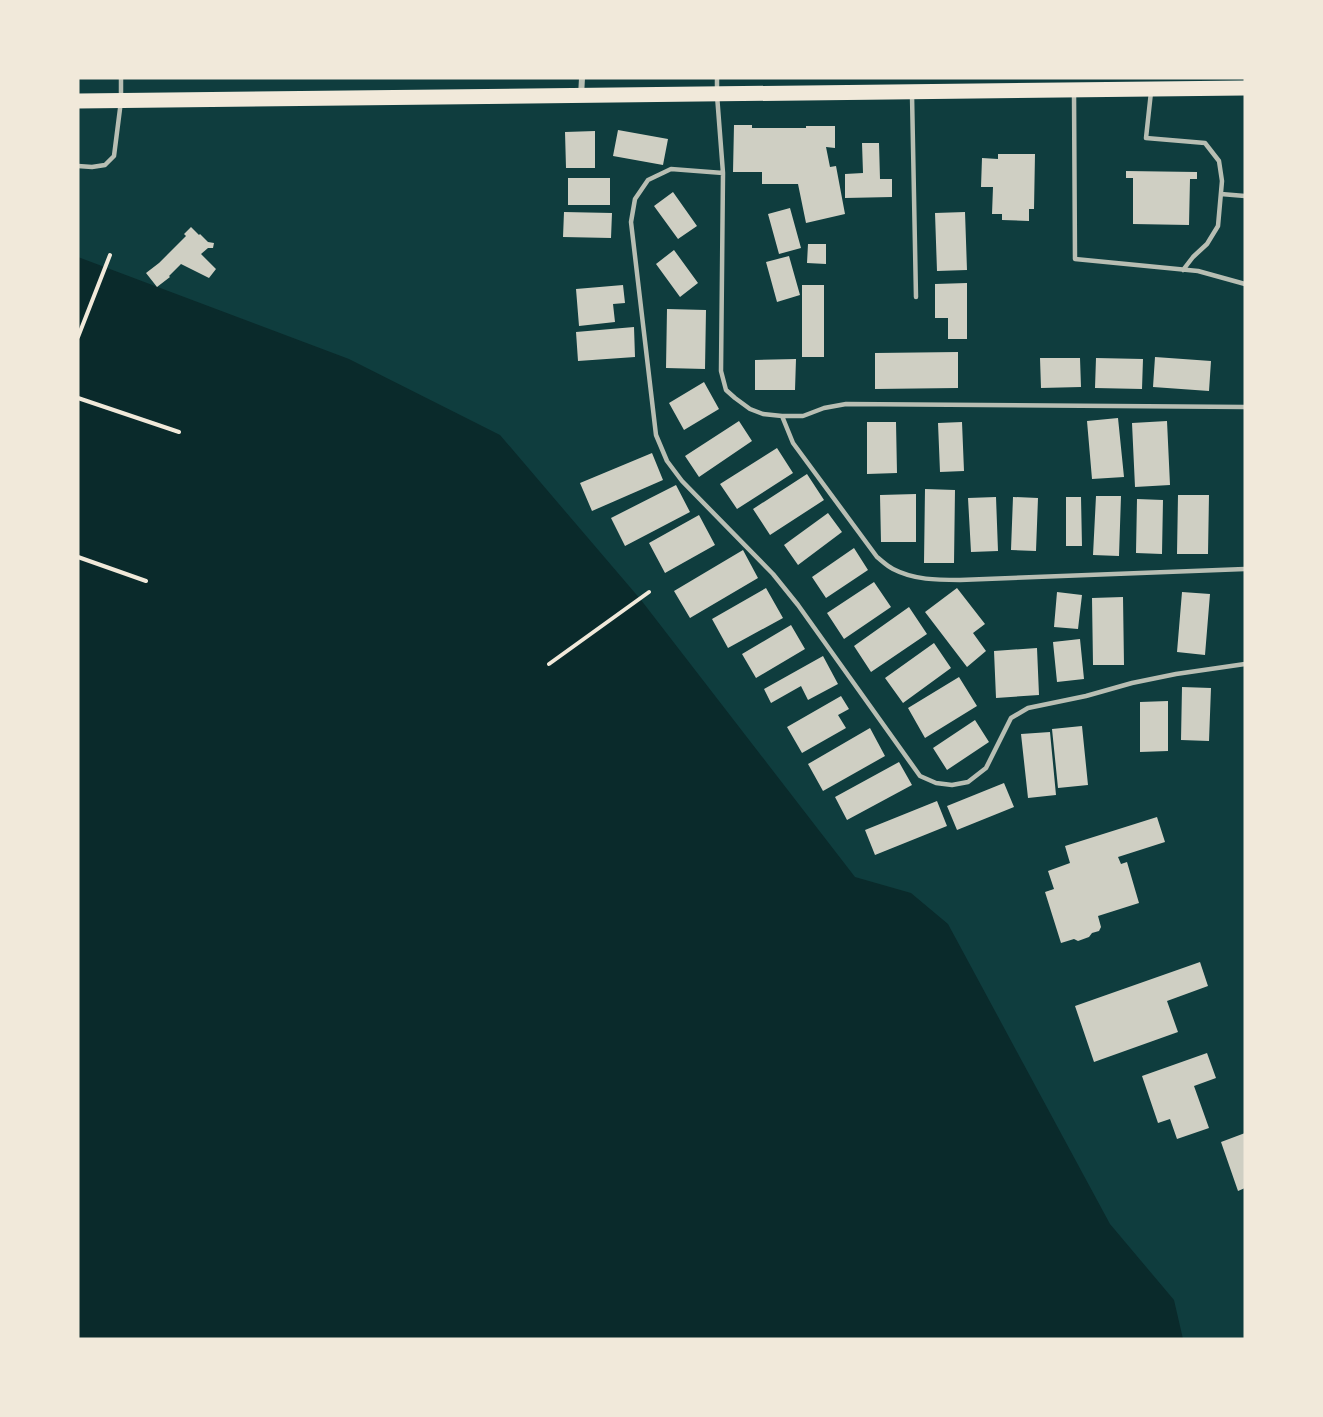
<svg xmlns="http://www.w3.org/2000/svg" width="1323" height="1417" viewBox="0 0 1323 1417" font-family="Poppins,sans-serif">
<rect width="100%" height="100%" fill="#0f3d3e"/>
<path fill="#0a2a2b" d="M78,257L349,359L500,435L641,600L855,877L911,893L948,924L1110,1224L1174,1300L1183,1339H78Z"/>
<path fill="#cfcfc3" d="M734,125H752V128H806V126H835V148L826,147L830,167L836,166L845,214L806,223L798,184H762V172H733Z
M618,130L668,139L663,165L613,156Z
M595,131V168H566L565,132Z
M862,143H879L880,179H892V197L845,198V174L863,173Z
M998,154H1035L1034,209H1029V221L1002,220V214H992L993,187H981L982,158L998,159Z
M1126,171L1197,172V179H1190L1189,225L1133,224V178H1126Z
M568,178H610V205H568Z
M673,192L697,226L678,239L654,206Z
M790,208L801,248L779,254L768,214Z
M564,212L612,213L611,238L563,237Z
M965,212L967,270L937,271L935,213Z
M191,227L199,235L200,234L208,242L214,243L213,248H208L201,254L216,269L209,278L181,264L169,276L170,277L157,287L146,273L159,263L186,236L184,234Z
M808,244H826V264L807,263Z
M674,250L698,283L680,297L656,264Z
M789,256L800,295L777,302L766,262Z
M967,283V339H948V318H935V284Z
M623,285L625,303L613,304L615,322L579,326L576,289Z
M802,285H824V357H802Z
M667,309L706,310L705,369L666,368Z
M634,327L635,357L578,361L576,332Z
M958,352V388L875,389V353Z
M1155,357L1211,361L1209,391L1153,387Z
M1040,358H1080L1081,387L1041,388Z
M1096,358L1143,359L1142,389L1095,388Z
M796,359L795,390H755V360Z
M704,382L719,409L684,430L669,403Z
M1118,418L1124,477L1092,479L1087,421Z
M739,421L752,441L699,477L685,456Z
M1167,421L1170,485L1135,487L1132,423Z
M867,422H896L897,473L867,474Z
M962,422L964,471L940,472L938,423Z
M777,448L793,473L737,509L720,484Z
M652,453L663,480L592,511L580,483Z
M807,474L824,500L770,535L753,509Z
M676,485L690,512L625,546L611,518Z
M925,489L955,490L954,563H924Z
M916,494V542H881L880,495Z
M1178,495H1209L1208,554H1177Z
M1096,496H1121L1119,556L1093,555Z
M996,497L998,551L971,552L968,498Z
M1013,497L1038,498L1036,551L1011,550Z
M1066,497H1081L1082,546H1066Z
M1137,499L1163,500L1162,554L1136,553Z
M828,513L842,532L798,565L784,545Z
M699,515L715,545L665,573L649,543Z
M854,548L868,570L826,598L812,577Z
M743,550L758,578L690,618L674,591Z
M874,582L891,607L844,639L827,613Z
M766,588L783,618L728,648L712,619Z
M957,588L985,624L973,633L986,651L967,667L925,612Z
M1057,592L1082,595L1078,629L1054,627Z
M1182,592L1210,594L1205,655L1177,652Z
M1123,597L1124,665H1093L1092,598Z
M909,607L927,634L871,672L854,646Z
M791,625L805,649L756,678L742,654Z
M1080,639L1084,679L1057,682L1053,642Z
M934,643L951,668L903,703L885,678Z
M1037,648L1039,695L996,698L994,651Z
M823,656L838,684L808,700L801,686L771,703L764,689Z
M959,677L977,706L925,738L908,708Z
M1182,687L1211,688L1209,741L1181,740Z
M841,696L849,709L838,715L846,728L802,753L787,727Z
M1168,701V751L1140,752V702Z
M975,720L989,742L947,770L933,748Z
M1082,726L1088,785L1058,788L1052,729Z
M870,728L885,756L823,791L808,764Z
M1050,732L1056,795L1028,798L1021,734Z
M899,762L912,785L847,820L835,797Z
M1004,783L1014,807L957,830L947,806Z
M937,801L947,826L875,855L865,830Z
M1157,817L1165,842L1118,857L1121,864L1127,862L1139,903L1098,916L1101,927L1099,931L1092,933L1089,937L1078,941L1074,939L1061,943L1045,892L1054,889L1048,871L1070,863L1065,846Z
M1200,962L1208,986L1167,1001L1178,1032L1094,1062L1075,1006Z
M1207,1053L1216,1078L1194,1086L1209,1128L1177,1139L1170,1119L1158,1123L1142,1076Z
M1245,1133V1188L1238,1191L1221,1142Z"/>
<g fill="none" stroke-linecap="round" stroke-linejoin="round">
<path stroke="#f1e9da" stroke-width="4" d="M78,337L110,255
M78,398L179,432
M78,557L146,581
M549,664L649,592"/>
<path stroke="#b8beb3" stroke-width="4.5" d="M717,78V95L723,173L721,371L726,390L735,398L750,409L763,414L782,416H803L824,408L846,404L1245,407
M1151,92L1146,138L1205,143L1219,161L1222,181L1218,226L1207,244L1193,257L1183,270
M1074,93L1075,259L1198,271L1245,284
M912,95L916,297
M78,166L92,167L105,165L114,156L121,101V78
M723,173L671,169L648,180L635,199L631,222L656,435L667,461L682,481L773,574L798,605L920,776L936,783L952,785L968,782L986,768L1011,718L1028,708L1086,696L1132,683L1176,674L1245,664
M1221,194L1245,196
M782,416L793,443L877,557C882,561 887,566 893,569C914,580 937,580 960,580L1245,569"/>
<path stroke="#b8beb3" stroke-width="6" d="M581,96L582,78"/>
<path stroke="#f1e9da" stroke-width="15" d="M78,101L1245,88"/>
</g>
<rect width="1323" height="1417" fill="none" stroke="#f1e9da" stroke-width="159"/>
</svg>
